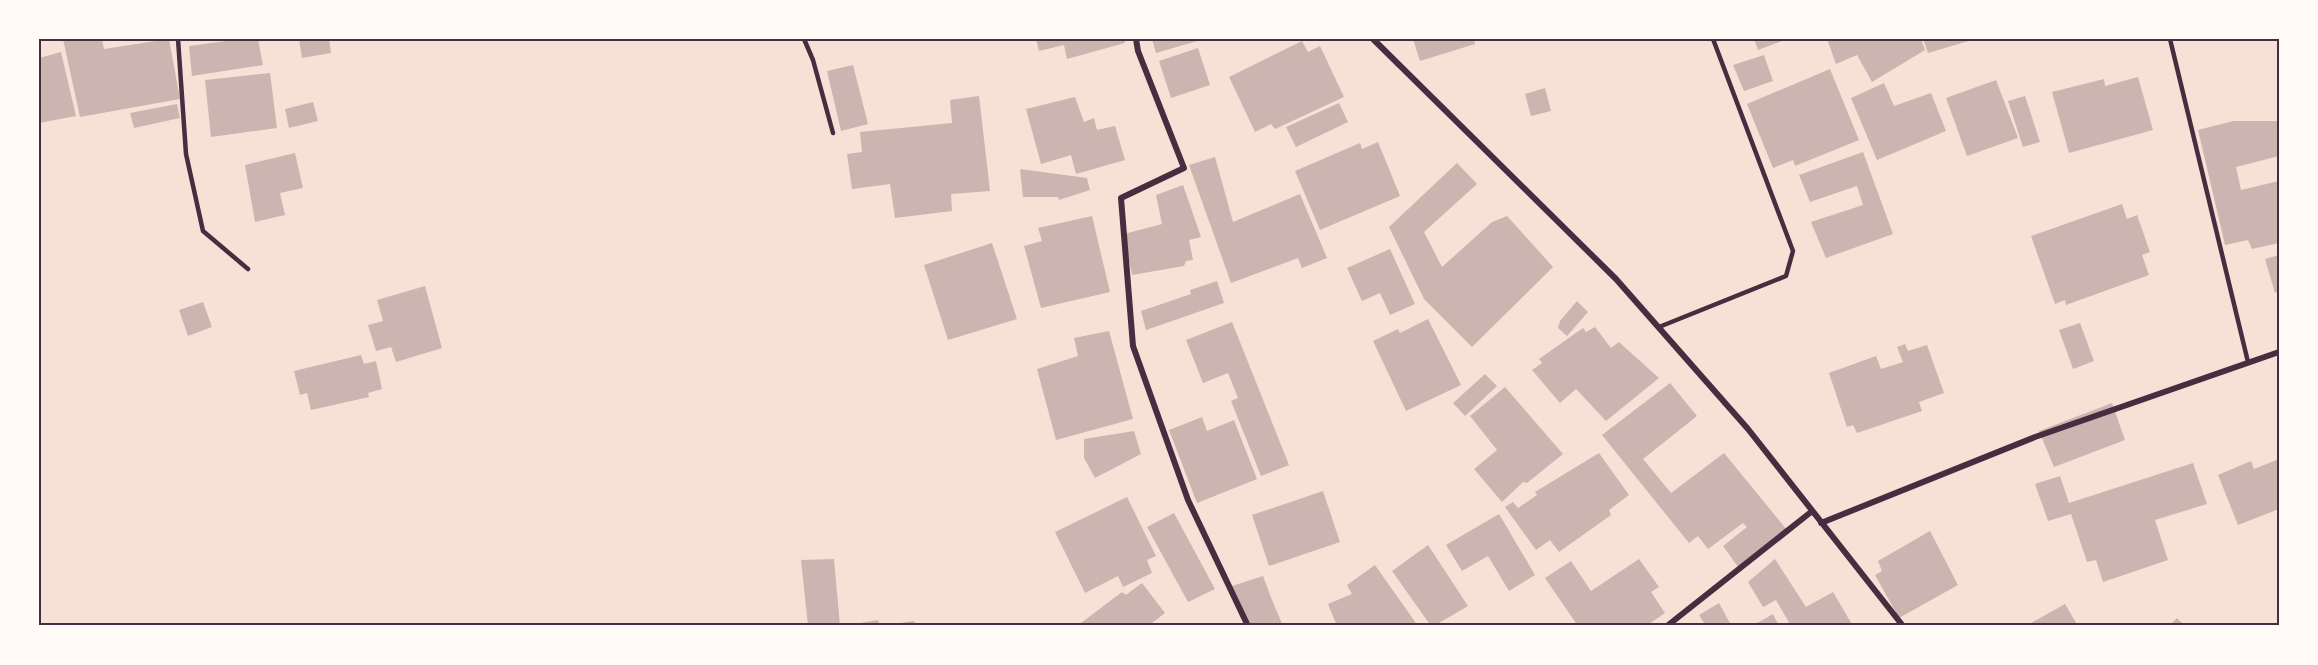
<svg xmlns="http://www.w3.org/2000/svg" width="2318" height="665" viewBox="0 0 2318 665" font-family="Jost,sans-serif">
<rect width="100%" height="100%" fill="#f7e1d7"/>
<path fill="#ccb4b1" d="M63,39H102L104,49L169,39L180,99L80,117Z
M241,39H258L263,65L192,76L189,46Z
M299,39H329L331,53L302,58Z
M1036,39H1124L1125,43L1067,59L1064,45L1039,51Z
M1152,39H1201V40L1156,53Z
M1413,39H1474L1475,44L1420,61Z
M1754,39H1787L1758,50Z
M1827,39H1921L1925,50L1872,82L1857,55L1836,64Z
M1923,39H1972V40L1928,53Z
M1302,41L1308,52L1320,46L1344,97L1275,129L1271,124L1255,132L1229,77Z
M1198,48L1210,85L1171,98L1159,61Z
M61,52L76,116L39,123V58Z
M1764,55L1773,81L1744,91L1733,65Z
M853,65L868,124L841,131L827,71Z
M1830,69L1859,140L1795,166L1793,160L1773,168L1747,104Z
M270,73L277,128L211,137L205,80Z
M2138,77L2153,130L2069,153L2052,92L2104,79L2105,86Z
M1996,80L2018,138L1967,156L1946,98Z
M1884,83L1894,106L1931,93L1946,131L1877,160L1851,98Z
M1545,88L1551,111L1531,116L1525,94Z
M979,96L990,191L951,194L952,211L895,218L890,184L852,189L847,154L862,152L860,132L952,123L950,100Z
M2025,96L2040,142L2023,147L2008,101Z
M1075,97L1084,122L1094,118L1097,130L1115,126L1125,160L1076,174L1071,155L1041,164L1026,109Z
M313,102L318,121L289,128L285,109Z
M1339,103L1348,122L1296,147L1286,127Z
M177,104L180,118L134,128L130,113Z
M2233,121H2279V156L2236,167L2241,190L2279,181V243L2252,249L2248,240L2225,245L2198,130Z
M1378,142L1400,196L1320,230L1295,171L1360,143L1362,149Z
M1863,152L1893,234L1826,258L1811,222L1863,205L1857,186L1810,202L1799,175Z
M295,153L303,188L280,193L285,215L255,222L245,165Z
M1215,157L1233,222L1300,194L1327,258L1302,268L1298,258L1231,283L1189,165Z
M1457,163L1477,184L1424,232L1442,267L1492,222L1507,216L1553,267L1472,347L1424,299L1389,227Z
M1020,169L1087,178L1090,190L1059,200L1058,197H1023Z
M1183,185L1201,237L1189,240L1193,260L1186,261L1184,266L1132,275L1124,234L1162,224L1156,195Z
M2122,204L2127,219L2137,215L2150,252L2142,255L2149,275L2066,305L2065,300L2055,304L2031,236Z
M1092,216L1110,292L1041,308L1024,246L1042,241L1038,228Z
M992,243L1017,319L948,340L924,265Z
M1390,249L1415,304L1390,315L1380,293L1362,301L1347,268Z
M2279,255V291L2275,293L2265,259Z
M1217,281L1224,303L1146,330L1141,311L1191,294L1190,290Z
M425,286L442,348L396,362L391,347L376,351L368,325L383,321L377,300Z
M1577,301L1588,312L1567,336L1558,328L1560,321Z
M203,302L212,327L188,336L179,310Z
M1428,319L1461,385L1406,411L1373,341L1398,329L1400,333Z
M1232,322L1289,465L1261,476L1231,401L1238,398L1228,373L1203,383L1186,340Z
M2080,323L2094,361L2073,369L2059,330Z
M1595,327L1611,348L1619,342L1659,378L1606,421L1576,389L1560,403L1532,370L1542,363L1539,359L1583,328L1586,332Z
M1109,331L1133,419L1056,440L1037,369L1078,356L1074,338Z
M1905,344L1908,351L1927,345L1944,393L1919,402L1922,411L1857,433L1853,425L1847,427L1829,373L1876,356L1881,369L1903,362L1897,347Z
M361,355L364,364L376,361L382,389L368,393L369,397L311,410L307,393L300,395L294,371Z
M1485,374L1497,386L1465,416L1453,403Z
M1670,383L1697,416L1643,459L1671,493L1724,453L1787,530L1738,567L1723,546L1747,527L1743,523L1708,549L1698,536L1689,543L1602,435Z
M1505,387L1563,454L1527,483L1523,482L1502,502L1474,469L1497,450L1470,416Z
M2112,403L2125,440L2054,467L2039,431Z
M1202,417L1207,431L1234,420L1257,479L1197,503L1169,430Z
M1134,431L1141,454L1095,478L1084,458V439Z
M1599,453L1629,495L1609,510L1611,515L1559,552L1550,540L1536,550L1505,507L1513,502L1518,508L1537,495L1535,492Z
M2279,459V509L2238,525L2218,475L2251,461L2254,469Z
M2193,463L2207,504L2155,520L2168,560L2103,582L2096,560L2087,562L2071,514L2048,521L2035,484L2060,476L2069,503Z
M1323,491L1340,542L1269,566L1252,515Z
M1127,497L1156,556L1147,560L1152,573L1123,587L1118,576L1085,593L1055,532Z
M1174,513L1215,589L1188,602L1147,527Z
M1499,514L1535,575L1509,591L1488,556L1462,571L1446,545Z
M1930,531L1958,585L1899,618L1875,575L1882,571L1878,561Z
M1428,545L1468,606L1434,626H1431L1392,571Z
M834,559L840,626H808L801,560Z
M1639,559L1659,587L1651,592L1665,613L1646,626H1578L1545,578L1571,561L1591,591Z
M1775,559L1806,607L1833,592L1853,626H1791L1776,600L1763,607L1748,582Z
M1375,565L1418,626H1337L1328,604L1352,594L1347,585Z
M1263,576L1270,595L1283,626H1251L1232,586Z
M1142,583L1165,613L1148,626H1077L1122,592L1126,595Z
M1719,603L1731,625L1706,626L1699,615Z
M2065,604L2078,626H2026Z
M1773,614L1779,626H1752Z
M2177,618L2185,626H2169Z
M878,620L880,626H848V625Z
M913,621L921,626H888V625Z"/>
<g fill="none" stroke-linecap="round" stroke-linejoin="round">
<path stroke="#4a2c40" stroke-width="4.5" d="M178,39L186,154L203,231L248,269
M804,39L813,60L833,133
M2170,39L2248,362
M1659,327L1786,276L1793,251L1713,39"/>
<path stroke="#4a2c40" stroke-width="6" d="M1136,39L1138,51L1184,168L1121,198L1133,346L1188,500L1248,626
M1373,39L1616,279L1748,429L1903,626
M1821,523L2035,437L2279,352
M1667,626L1811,512"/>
</g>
<rect width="2318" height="665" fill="none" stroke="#fffaf5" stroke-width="81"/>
<rect x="40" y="40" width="2238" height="584" fill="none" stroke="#4a2c40" stroke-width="2"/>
</svg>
